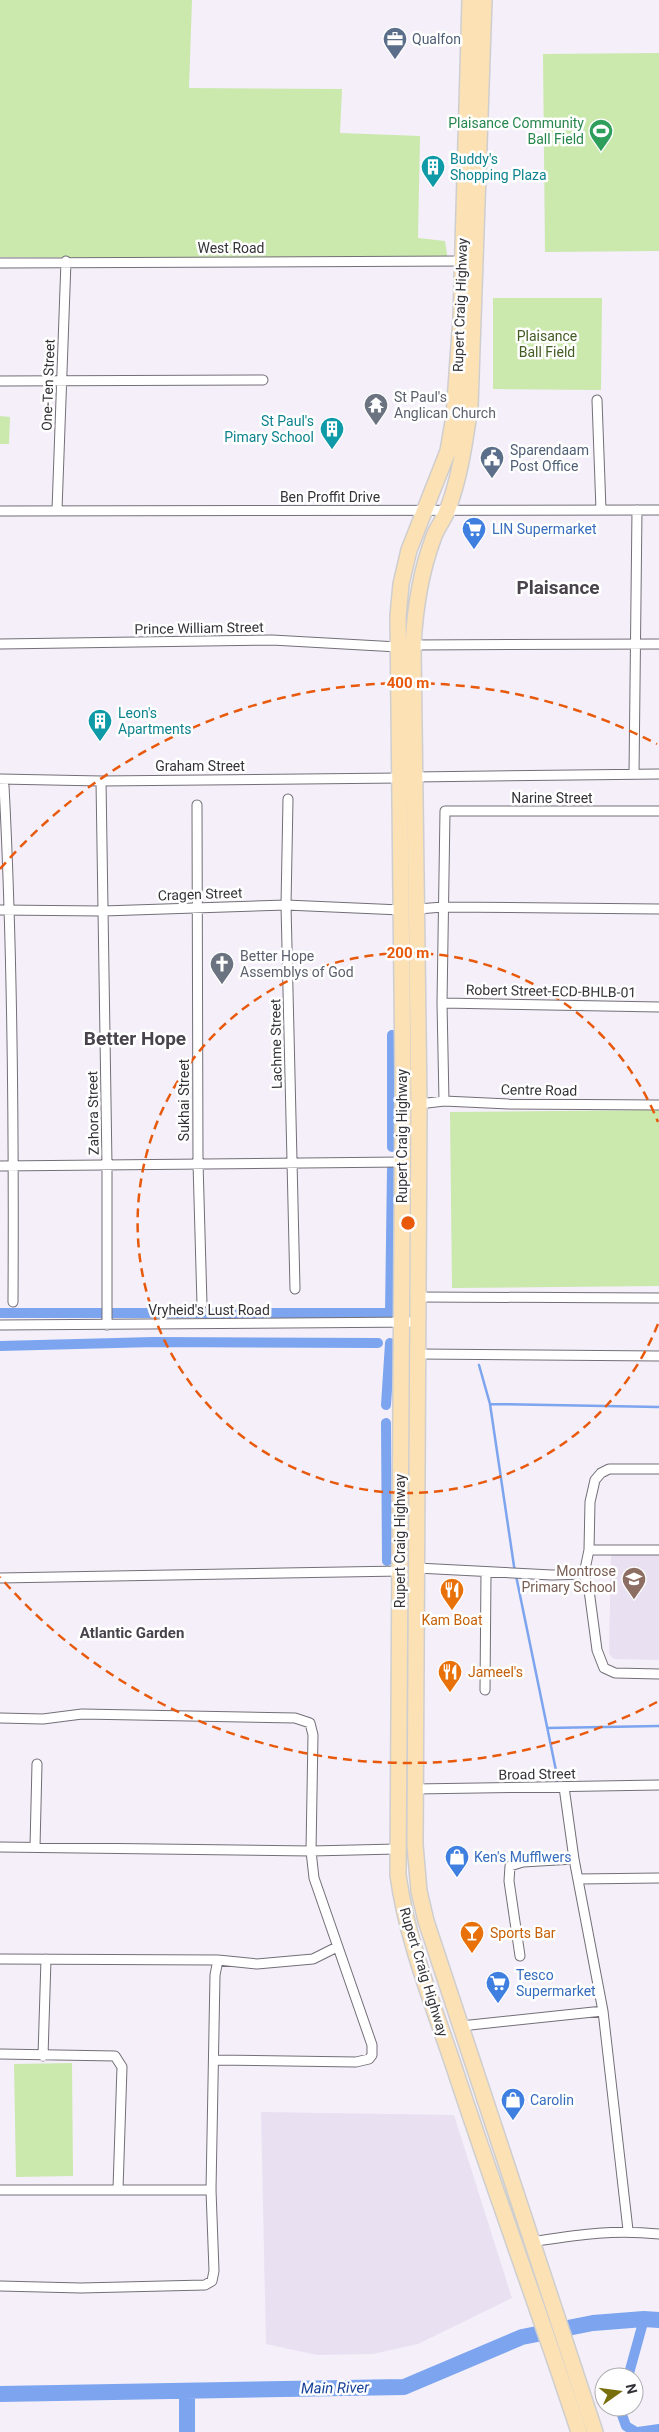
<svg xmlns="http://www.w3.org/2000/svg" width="659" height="2432" viewBox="0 0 659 2432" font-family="Roboto,sans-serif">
<rect width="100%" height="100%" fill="#f4eff9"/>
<path fill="#e9e0f1" d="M659,1554V1660L614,1659L609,1654L611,1555Z
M261,2112L454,2115L512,2298L418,2344L373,2354L317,2355L266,2344Z"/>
<path fill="#cbe8ad" d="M0,0H192L189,88L342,89L340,133L420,136L418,238L445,241L448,261L0,257Z
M659,53V251L545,252L543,54Z
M493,298H602L601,390L493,389Z
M0,416L10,417L9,444H0Z
M659,1110V1286L452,1288L450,1112Z
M72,2063L73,2176L16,2177L14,2064Z"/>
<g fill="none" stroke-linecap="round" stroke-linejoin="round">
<path stroke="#7ca4ef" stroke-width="2.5" d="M479,1365L490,1404
M548,1728L659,1726
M559,1785L514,1566L490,1404L659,1407"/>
<path stroke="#7ca4ef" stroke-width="10" d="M392,1035V1147
M0,1313H390L392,1169
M0,1346L154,1342L378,1343
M386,1405L390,1343
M386,1423L387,1561
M628,2377L644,2319
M622,2407L621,2412L626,2426L636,2432
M638,2432L659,2429"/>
<path stroke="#7ca4ef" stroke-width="16" d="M187,2391V2432
M0,2394L404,2387L522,2337L593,2323L644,2319L659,2320"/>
<defs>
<path id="minor" d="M0,263L462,261
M0,381L263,380
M597,400L601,510
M57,510L66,261
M0,511L659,510
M0,644L272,640L398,647
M413,645L659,644
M634,774L637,510
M414,777L659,774
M0,779L101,781L400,778
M101,781L107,1165V1325
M4,786C13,958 14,1130 13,1302
M288,799L286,905L295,1289
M197,805L198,1163L202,1304
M418,909L443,907L659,909
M0,910L103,911L286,905L401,910
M442,1003L659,1007
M444,1101L442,1003L445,811H659
M419,1104L444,1101L509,1104L659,1105
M0,1166L402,1162
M419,1297L659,1298
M0,1325L419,1322
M419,1354L659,1356
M659,1469H609L601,1473L595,1480L590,1502L589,1550L584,1574L589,1590L597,1650L604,1668L615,1673L659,1674
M589,1550H659
M417,1568L552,1575L584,1574
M0,1578L401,1571
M485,1690L486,1573
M0,1718L43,1719L82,1714L295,1718L310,1723L313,1735L311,1851L314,1878L372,2045V2055L369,2059L356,2062L214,2060
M564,1787L574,1859L603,2011L628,2230
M415,1789L659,1785
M0,1847L311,1851L397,1849
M35,1847L37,1764
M578,1879L659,1878
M520,1956L509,1881L510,1866L523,1862L574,1859
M0,1959L218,1960L257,1964L313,1959L337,1947
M461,2026L603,2011
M0,2054L115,2056L122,2067L118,2189
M43,2056L46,1959
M0,2190H211
M530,2242C577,2235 611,2229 659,2234
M0,2286L81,2288L205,2285L212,2281L214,2271L211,2190L215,1975L218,1960"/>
<path id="primary" d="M470,0L461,318L454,416L448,451L409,550L401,584L398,616L403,1080L398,1875C407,1941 433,2004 454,2067C494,2189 539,2310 579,2432
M484,0L470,406C465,441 460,478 447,511C443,521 436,529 433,539C420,574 415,608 413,645L419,1104L415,1845L419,1891L426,1921L595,2432"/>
</defs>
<use href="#minor" stroke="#736f77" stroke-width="11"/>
<use href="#primary" stroke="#cfcecf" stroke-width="18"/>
<use href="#minor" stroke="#fff" stroke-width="9"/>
<use href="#primary" stroke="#fce1b5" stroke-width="15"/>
</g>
<g fill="none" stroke="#e8590c" stroke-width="2.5" stroke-dasharray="9 6">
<path d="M658 1324A270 270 0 1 1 658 1122"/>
<path d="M657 1702A540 540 0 0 1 0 1577M0 869A540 540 0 0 1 657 744"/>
</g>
<defs>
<symbol id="office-pin" viewBox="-11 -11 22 30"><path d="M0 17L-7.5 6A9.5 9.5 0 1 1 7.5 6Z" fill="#5c6f8a" stroke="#fff"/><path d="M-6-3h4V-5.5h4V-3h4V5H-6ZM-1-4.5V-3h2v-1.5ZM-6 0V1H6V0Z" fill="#fff"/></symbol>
<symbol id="stadium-pin" viewBox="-11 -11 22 30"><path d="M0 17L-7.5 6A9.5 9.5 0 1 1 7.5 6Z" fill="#2e9e5b" stroke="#fff"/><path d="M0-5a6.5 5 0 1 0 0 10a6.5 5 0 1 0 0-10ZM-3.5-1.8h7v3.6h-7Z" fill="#fff"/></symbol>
<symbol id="building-pin" viewBox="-11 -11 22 30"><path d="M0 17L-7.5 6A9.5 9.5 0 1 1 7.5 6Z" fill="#0f9aa8" stroke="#fff"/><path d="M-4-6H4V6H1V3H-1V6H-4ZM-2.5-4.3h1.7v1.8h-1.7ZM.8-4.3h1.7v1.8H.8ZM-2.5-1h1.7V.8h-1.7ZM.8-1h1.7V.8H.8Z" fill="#fff"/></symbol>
<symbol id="temple-pin" viewBox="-11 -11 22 30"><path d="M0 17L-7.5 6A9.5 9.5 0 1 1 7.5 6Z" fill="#6b7280" stroke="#fff"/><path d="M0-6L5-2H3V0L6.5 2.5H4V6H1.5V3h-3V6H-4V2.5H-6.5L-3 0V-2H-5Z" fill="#fff"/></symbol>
<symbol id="civic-pin" viewBox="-11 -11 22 30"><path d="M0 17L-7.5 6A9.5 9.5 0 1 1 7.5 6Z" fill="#5c6f8a" stroke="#fff"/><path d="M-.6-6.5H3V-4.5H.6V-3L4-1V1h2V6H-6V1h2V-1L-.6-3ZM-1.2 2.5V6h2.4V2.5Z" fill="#fff"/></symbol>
<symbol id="supermarket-pin" viewBox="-11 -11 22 30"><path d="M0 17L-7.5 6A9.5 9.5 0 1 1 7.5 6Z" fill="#3f7fe0" stroke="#fff"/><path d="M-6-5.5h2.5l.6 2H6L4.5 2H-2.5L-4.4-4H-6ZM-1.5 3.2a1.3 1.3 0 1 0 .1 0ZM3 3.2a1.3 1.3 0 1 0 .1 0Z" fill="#fff"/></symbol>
<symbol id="church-pin" viewBox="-11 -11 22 30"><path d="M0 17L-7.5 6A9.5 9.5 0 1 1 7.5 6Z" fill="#6b7280" stroke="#fff"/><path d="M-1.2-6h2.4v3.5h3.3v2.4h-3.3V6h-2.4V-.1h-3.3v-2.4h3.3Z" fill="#fff"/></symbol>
<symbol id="school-pin" viewBox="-11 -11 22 30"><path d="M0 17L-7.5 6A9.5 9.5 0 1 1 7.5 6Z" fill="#8d6e63" stroke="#fff"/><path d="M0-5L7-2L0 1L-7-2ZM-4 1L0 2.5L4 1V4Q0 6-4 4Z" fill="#fff"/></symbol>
<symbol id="restaurant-pin" viewBox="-11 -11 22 30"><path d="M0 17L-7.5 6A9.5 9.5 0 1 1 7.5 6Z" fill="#e8710a" stroke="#fff"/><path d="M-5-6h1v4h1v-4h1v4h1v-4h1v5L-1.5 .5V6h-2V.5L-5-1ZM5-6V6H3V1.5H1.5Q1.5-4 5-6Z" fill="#fff"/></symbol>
<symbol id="shop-pin" viewBox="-11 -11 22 30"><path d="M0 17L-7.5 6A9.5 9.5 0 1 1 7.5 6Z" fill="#3f7fe0" stroke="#fff"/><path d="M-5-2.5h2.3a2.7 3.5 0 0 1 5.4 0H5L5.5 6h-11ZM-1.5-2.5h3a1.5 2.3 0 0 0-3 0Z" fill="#fff"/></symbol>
<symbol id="bar-pin" viewBox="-11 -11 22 30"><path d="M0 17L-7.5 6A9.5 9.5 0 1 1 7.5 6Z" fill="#e8710a" stroke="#fff"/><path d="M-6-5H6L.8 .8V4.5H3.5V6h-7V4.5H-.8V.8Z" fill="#fff"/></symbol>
</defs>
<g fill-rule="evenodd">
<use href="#office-pin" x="381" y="25" width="28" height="38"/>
<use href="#stadium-pin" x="587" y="117" width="28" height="38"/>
<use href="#building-pin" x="419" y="153" width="28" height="38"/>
<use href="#temple-pin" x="362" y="391" width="28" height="38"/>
<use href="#building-pin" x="318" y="415" width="28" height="38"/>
<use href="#civic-pin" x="478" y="444" width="28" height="38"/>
<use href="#supermarket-pin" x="460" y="515" width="28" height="38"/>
<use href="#building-pin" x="86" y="707" width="28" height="38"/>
<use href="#church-pin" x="208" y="950" width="28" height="38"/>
<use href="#school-pin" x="620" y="1565" width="28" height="38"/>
<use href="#restaurant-pin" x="438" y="1576" width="28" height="38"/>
<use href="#restaurant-pin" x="436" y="1658" width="28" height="38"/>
<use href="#shop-pin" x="443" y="1843" width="28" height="38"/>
<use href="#bar-pin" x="458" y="1919" width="28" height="38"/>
<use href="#supermarket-pin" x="484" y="1969" width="28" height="38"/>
<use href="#shop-pin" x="499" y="2086" width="28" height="38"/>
</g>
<g text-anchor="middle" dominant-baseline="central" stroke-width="5" stroke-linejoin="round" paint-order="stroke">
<g font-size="14" fill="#4e5e75" stroke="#fff" text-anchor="start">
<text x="412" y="39">Qualfon</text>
<text x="510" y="450">Sparendaam<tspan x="510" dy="16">Post Office</tspan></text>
</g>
<g font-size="14" fill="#27864d" stroke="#fff" text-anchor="end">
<text x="584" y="123">Plaisance Community<tspan x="584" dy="16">Ball Field</tspan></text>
</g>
<g font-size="14" fill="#0d838f" stroke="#fff" text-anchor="start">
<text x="450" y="159">Buddy's<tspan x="450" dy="16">Shopping Plaza</tspan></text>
<text x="314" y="421" text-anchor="end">St Paul's<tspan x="314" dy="16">Pimary School</tspan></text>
<text x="118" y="713">Leon's<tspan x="118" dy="16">Apartments</tspan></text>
</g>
<g font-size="14" fill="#353337" stroke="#fff">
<text x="231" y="248">West Road</text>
<text transform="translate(460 305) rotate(-88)">Rupert Craig Highway</text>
<text transform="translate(48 385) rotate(-88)">One-Ten Street</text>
<text x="330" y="497">Ben Proffit Drive</text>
<text transform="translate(199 628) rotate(-1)">Prince William Street</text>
<text x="200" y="766">Graham Street</text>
<text x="552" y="798">Narine Street</text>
<text transform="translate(200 894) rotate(-2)">Cragen Street</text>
<text transform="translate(551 991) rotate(1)">Robert Street-ECD-BHLB-01</text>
<text transform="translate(276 1044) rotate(-91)">Lachme Street</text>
<text transform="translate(539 1090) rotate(1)">Centre Road</text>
<text transform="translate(184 1100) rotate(-90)">Sukhai Street</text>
<text transform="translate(93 1113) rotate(-91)">Zahora Street</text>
<text transform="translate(402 1136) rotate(-90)">Rupert Craig Highway</text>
<text x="209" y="1310">Vryheid's Lust Road</text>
<text transform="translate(400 1541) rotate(-90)">Rupert Craig Highway</text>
<text transform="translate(537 1774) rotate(-1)">Broad Street</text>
<text transform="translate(424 1972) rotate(73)">Rupert Craig Highway</text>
</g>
<g font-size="14" fill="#435c22" stroke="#fff">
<text x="547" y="336">Plaisance<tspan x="547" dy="16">Ball Field</tspan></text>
</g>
<g font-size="14" fill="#5b616d" stroke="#fff" text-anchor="start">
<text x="394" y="397">St Paul's<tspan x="394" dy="16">Anglican Church</tspan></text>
<text x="240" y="956">Better Hope<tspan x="240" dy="16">Assemblys of God</tspan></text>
</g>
<g font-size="14" fill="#366cbe" stroke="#fff" text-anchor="start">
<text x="492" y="529">LIN Supermarket</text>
<text x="474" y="1857">Ken's Mufflwers</text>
<text x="516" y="1975">Tesco<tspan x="516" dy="16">Supermarket</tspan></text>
<text x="530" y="2100">Carolin</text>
</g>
<g font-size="14" fill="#785e54" stroke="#fff" text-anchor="end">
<text x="616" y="1571">Montrose<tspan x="616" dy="16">Primary School</tspan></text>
</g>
<g font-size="14" fill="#c56008" stroke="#fff" text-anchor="start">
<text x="452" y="1620" text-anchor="middle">Kam Boat</text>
<text x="468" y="1672">Jameel's</text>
<text x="490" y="1933">Sports Bar</text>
</g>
<g font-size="15" font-weight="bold" fill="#49444c" stroke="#fff">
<text x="132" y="1633">Atlantic Garden</text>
</g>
<g font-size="15" font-style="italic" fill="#184298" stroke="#fff">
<text transform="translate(335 2388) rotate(-1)">Main River</text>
</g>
<g font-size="19" font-weight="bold" fill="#49444c" stroke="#fff">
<text x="558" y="587">Plaisance</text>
<text x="135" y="1038">Better Hope</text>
</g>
</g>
<circle cx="408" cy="1223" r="8" fill="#e8590c" stroke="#fff" stroke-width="2.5"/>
<g font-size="15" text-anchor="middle" font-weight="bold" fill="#e8590c" stroke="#fff" stroke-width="5" stroke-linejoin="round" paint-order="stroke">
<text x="408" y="688">400 m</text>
<text x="408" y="958">200 m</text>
</g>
<g transform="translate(619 2392) rotate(76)"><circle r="24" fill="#ffffff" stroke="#aeadaf"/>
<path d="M0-4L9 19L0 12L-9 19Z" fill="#786e0c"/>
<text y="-8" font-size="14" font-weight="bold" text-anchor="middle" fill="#353337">N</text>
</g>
</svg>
